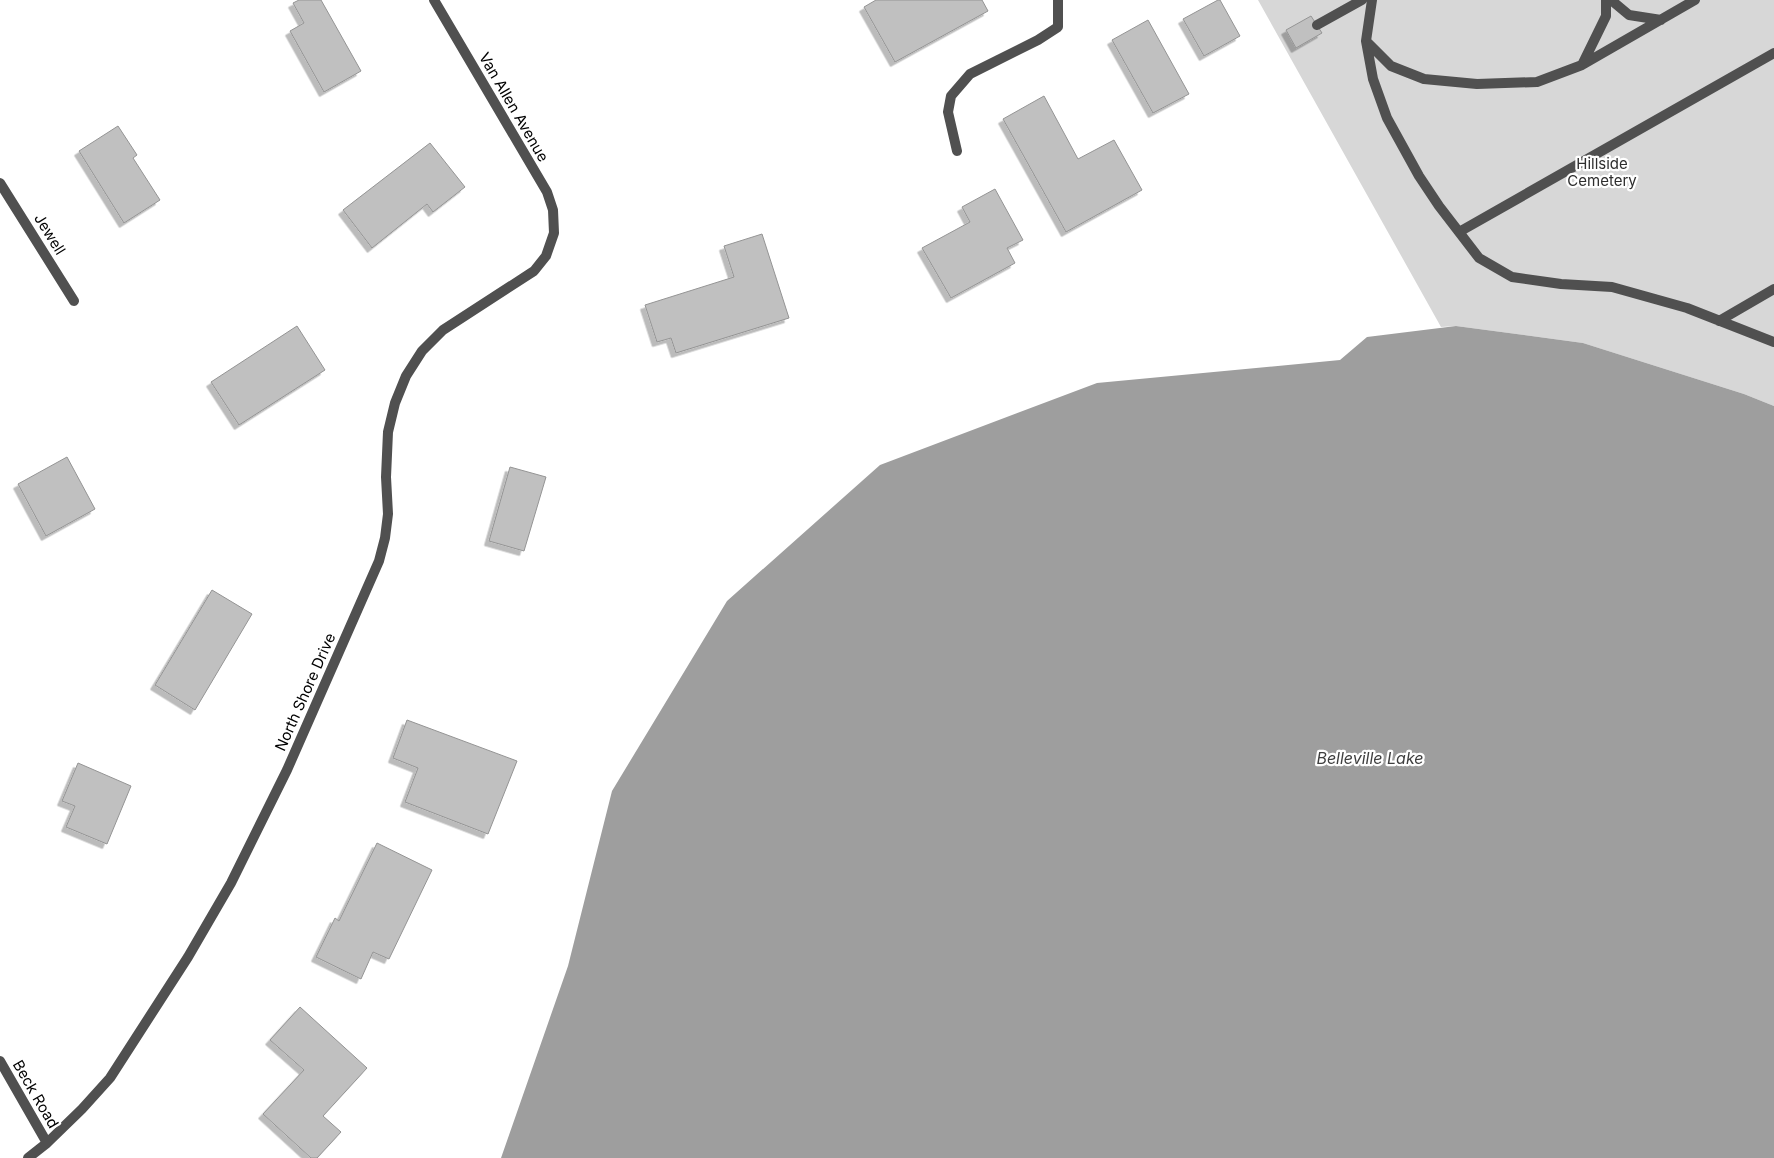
<svg xmlns="http://www.w3.org/2000/svg" width="1774" height="1158" viewBox="0 0 1774 1158" font-family="Inter,sans-serif">
<defs>
<filter id="shadow"><feDropShadow dx="-4.5" dy="4.5" stdDeviation="0" flood-color="#0004"/></filter>
</defs>
<rect width="100%" height="100%" fill="#fff"/>
<path fill="#d7d7d7" d="M1258,0H1774V406L1744,394L1583,343L1456,326L1441,327Z"/>
<path fill="#9e9e9e" d="M1456,326L1583,343L1744,394L1774,406V1158H501L568,966L612,791L727,601L880,465L1097,383L1340,360L1367,337Z"/>
<path fill="#c0c0c0" stroke="#949494" filter="url(#shadow)" d="M299,0H321L361,71L324,92L290,31L304,23L293,3Z
M876,0H982L988,11L895,62L864,7Z
M1218,0H1220L1240,36L1204,56L1183,19Z
M1311,16L1322,33L1296,48L1286,30Z
M1148,20L1189,94L1153,113L1112,40Z
M1044,96L1078,159L1114,140L1142,190L1066,232L1003,119Z
M118,126L137,155L133,158L160,200L124,223L79,151Z
M430,143L465,187L433,212L427,204L372,248L343,210Z
M995,189L1023,240L1007,248L1015,263L951,298L922,248L970,222L962,207Z
M762,234L789,318L676,353L671,338L657,342L645,305L734,277L724,246Z
M297,326L325,370L239,425L211,382Z
M67,457L95,509L46,536L18,484Z
M510,467L546,477L524,551L489,541Z
M212,590L252,614L195,710L155,685Z
M407,720L517,761L488,834L405,802L418,768L393,758Z
M78,763L131,786L107,844L66,827L75,806L62,801Z
M377,843L432,870L389,959L373,952L361,979L316,957L335,918L339,921Z
M300,1007L367,1068L323,1116L341,1132L317,1158H311L263,1114L304,1070L270,1040Z"/>
<g fill="none" stroke-linecap="round" stroke-linejoin="round">
<path stroke="#505050" stroke-width="10" d="M1372,0L1366,41L1373,79L1387,118L1419,176L1439,206L1479,258L1512,277L1561,284L1612,287L1687,308L1774,342
M1611,0L1629,15L1661,20
M1317,25L1362,0
M1366,41L1391,66L1424,79L1477,84L1537,82L1582,65L1695,0
M1583,63L1606,16V0
M957,151L948,112L951,96L970,74L1038,40L1058,27V0
M1459,232L1774,53
M1719,321L1774,289"/>
<path stroke="#505050" stroke-width="10" d="M0,183L74,301
M0,1061L47,1143
M28,1158L47,1143L82,1109L110,1078L188,957L231,883L287,770L379,561L385,538L388,514L386,477L388,432L395,403L406,376L422,351L443,330L534,271L546,256L554,233L553,210L547,192L434,0"/>
</g>
<g text-anchor="middle" dominant-baseline="central" stroke-width="4.5" stroke-linejoin="round" paint-order="stroke">
<g font-size="15" fill="#000" stroke="#fff">
<text transform="translate(514 107) rotate(60)">Van Allen Avenue</text>
<text transform="translate(50 234) rotate(58)">Jewell</text>
<text transform="translate(305 692) rotate(-66)">North Shore Drive</text>
<text transform="translate(36 1094) rotate(60)">Beck Road</text>
</g>
<g font-size="15" fill="#2e2e2e" stroke="#fff">
<text x="1602" y="163">Hillside<tspan x="1602" dy="17">Cemetery</tspan></text>
</g>
<g font-size="16" font-style="italic" fill="#3f3f3f" stroke="#fff">
<text x="1370" y="758">Belleville Lake</text>
</g>
</g>
</svg>
